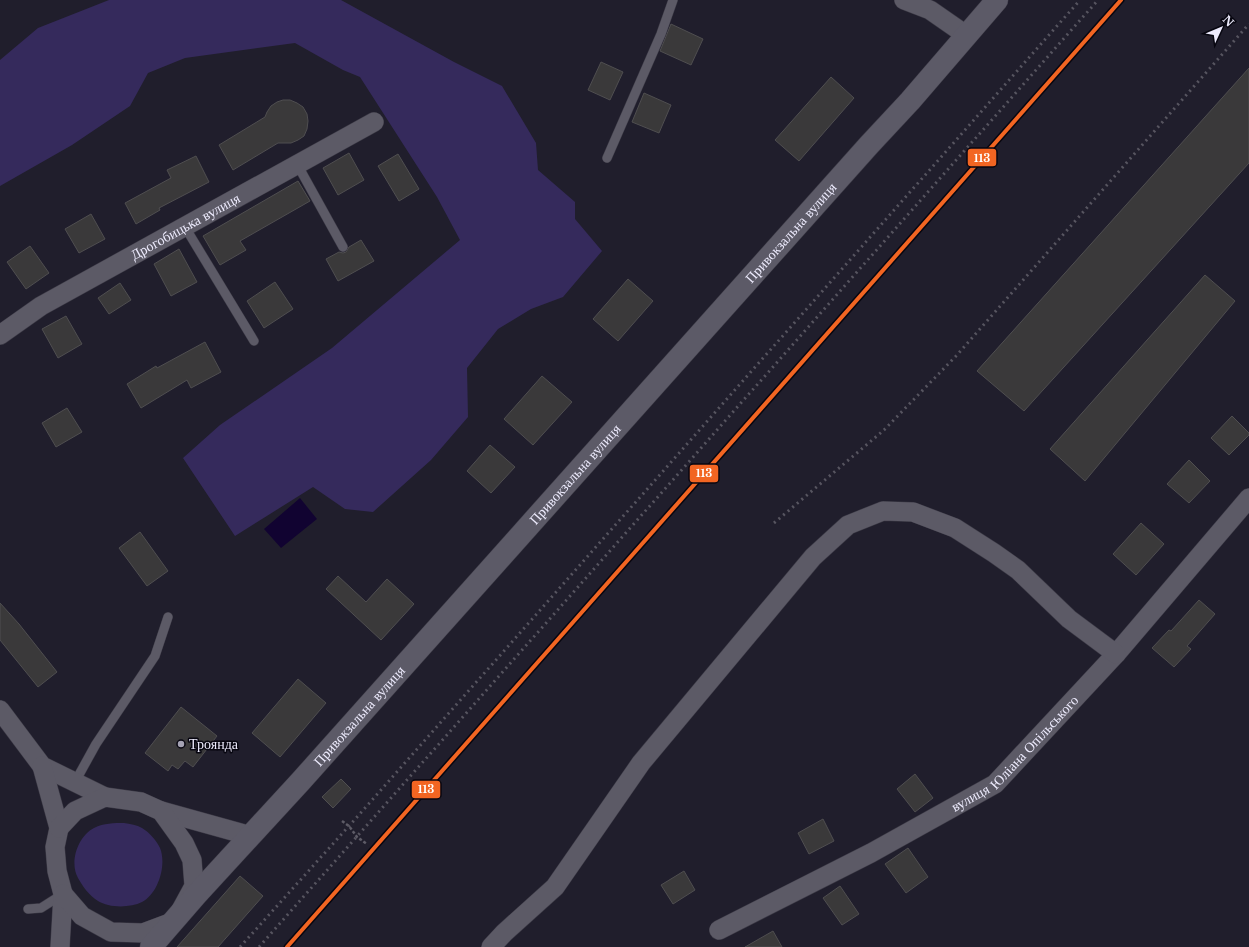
<svg xmlns="http://www.w3.org/2000/svg" width="1249" height="947" viewBox="0 0 1249 947" font-family="'Libre Baskerville',serif">
<rect width="100%" height="100%" fill="#201e2c"/>
<path fill="#352a5c" d="M109,0H341L454,62L502,86L536,143L538,170L575,202V219L602,251L563,297L531,309L498,329L467,368L468,417L431,460L373,512L345,509L313,487L235,536L183,458L220,425L332,348L460,240L437,197L360,77L343,70L295,43L185,58L148,73L130,106L72,145L0,186V60L38,28Z
M124,823C130,824 137,825 142,828C150,833 156,840 160,848C167,865 158,894 142,902C130,908 109,908 98,901C89,895 83,887 78,878C69,862 78,836 94,828C104,823 114,823 124,823Z"/>
<path fill="#110331" d="M300,498L317,519L281,548L264,529Z"/>
<path fill="#3a393a" stroke="#4f4e50" d="M671,24L703,39L691,65L660,51Z
M601,62L623,72L610,100L588,90Z
M1249,68V163L1024,411L977,371Z
M831,77L854,98L799,161L775,140Z
M644,93L671,105L659,133L632,122Z
M283,100H290L297,103L303,107L307,114L308,121L307,129L304,136L298,140L291,143H278L233,170L219,145L265,117L267,112L271,106L277,102Z
M349,153L364,180L338,195L323,168Z
M398,154L419,189L399,201L378,166Z
M196,156L209,182L159,208L160,210L136,224L125,203L171,178L167,170Z
M298,181L310,201L240,241L246,250L220,265L203,236Z
M91,214L105,239L79,253L65,229Z
M361,240L374,261L338,281L326,259L339,252L343,253L346,252L349,247Z
M30,246L49,273L26,289L7,262Z
M179,249L197,282L171,296L154,264Z
M1205,275L1235,301L1085,481L1050,449Z
M628,279L653,301L618,341L593,319Z
M275,282L293,309L264,328L247,301Z
M120,283L131,300L109,314L98,298Z
M66,316L82,344L58,358L42,329Z
M205,342L221,372L191,388L187,380L141,408L127,384L156,366L157,368Z
M542,376L572,402L533,445L504,419Z
M67,408L82,432L56,447L42,423Z
M1232,416L1249,433V435L1229,455L1211,438Z
M490,445L515,467L491,493L467,471Z
M1189,460L1210,481L1189,503L1167,484Z
M1141,523L1164,544L1136,575L1113,554Z
M140,532L168,571L147,586L119,548Z
M338,576L366,602L387,579L414,604L381,640L326,589Z
M1199,600L1215,614L1187,646L1191,649L1174,667L1152,648L1169,630L1171,631Z
M0,603L19,624L57,672L38,687L0,640Z
M298,679L326,703L280,757L252,733Z
M181,707L217,736L193,767L185,761L178,769L172,765L168,771L145,753Z
M915,774L933,798L915,812L897,789Z
M341,779L351,789L333,808L322,797Z
M823,819L834,841L809,854L798,833Z
M908,848L928,877L906,893L885,864Z
M684,871L695,890L673,904L661,885Z
M240,876L263,896L218,947H177Z
M840,886L859,914L842,925L823,898Z
M773,931L782,947H745Z"/>
<g fill="none" stroke-linecap="round" stroke-linejoin="round">
<defs>
<path id="lane" d="M607,158L661,34L673,0
M297,164L343,247
M185,227L254,341
M75,782L96,744L155,656L168,617
M28,909L41,908L63,894"/>
<g id="street">
<path d="M904,0L930,10L966,35"/>
<path id="s1" d="M0,335L41,306L374,122"/>
<path d="M0,710L42,766L105,797"/>
<path d="M42,766L59,828L55,847L57,871L63,894L60,947"/>
<path d="M161,811L251,836"/>
<path d="M59,828L75,811L105,797L141,802L161,811L184,843L192,860L194,886L175,921L143,933L111,932L82,916L63,894"/>
<path id="s2" d="M719,930L871,853L995,784L1116,654L1249,498"/>
<path d="M491,947L504,933L555,887L641,763L813,557L848,525L883,511L913,512L955,528L994,553L1018,570L1069,619L1116,654"/>
</g>
<g id="secondary">
<path id="s3" d="M151,947L197,894L300,782L869,145L910,101L997,0"/>
</g>
</defs>
<use href="#lane" stroke="#3c3a46" stroke-width="10"/>
<use href="#street" stroke="#3c3a46" stroke-width="20"/>
<use href="#secondary" stroke="#3c3a46" stroke-width="23"/>
<path stroke="#5e5c67" stroke-width="2.5" stroke-dasharray="3 2" stroke-linecap="butt" d="M342,821L349,826L357,837L367,844"/>
<use href="#lane" stroke="#5c5a66" stroke-width="9"/>
<use href="#street" stroke="#5c5a66" stroke-width="19"/>
<use href="#secondary" stroke="#5c5a67" stroke-width="22"/>
<path stroke="#575560" stroke-width="3" stroke-dasharray="2 4" stroke-linecap="butt" d="M774,523L884,430L957,355L1249,24
M240,947L349,826L1080,0
M259,947L1098,0"/>
<defs>
<path id="rail-1" d="M287,947L1121,0"/>
</defs>
<use href="#rail-1" stroke="#070610" stroke-width="7"/>
<use href="#rail-1" stroke="#f26522" stroke-width="4"/>
</g>
<circle fill="#a5a3b4" stroke="#070610" stroke-width="1.5" cx="181" cy="744" r="4"/>
<g text-anchor="middle" dominant-baseline="central" stroke-width="3" stroke-linejoin="round" paint-order="stroke">
<g font-size="14" fill="#edebfd" stroke="#070610">
<text stroke="none"><textPath href="#s1" startOffset="215">Дрогобицька вулиця</textPath></text>
<text stroke="none"><textPath href="#s3" startOffset="959">Привокзальна вулиця</textPath></text>
<text stroke="none"><textPath href="#s3" startOffset="635">Привокзальна вулиця</textPath></text>
<text stroke="none"><textPath href="#s3" startOffset="311">Привокзальна вулиця</textPath></text>
<text stroke="none"><textPath href="#s2" startOffset="347">вулиця Юліана Опільського</textPath></text>
</g>
<g font-size="14" fill="#edebfd" stroke="#070610" text-anchor="start">
<text x="189" y="744">Троянда</text>
</g>
</g>
<g stroke="#070610" stroke-width="1.5">
<rect x="967" y="148" width="30" height="19" rx="4" fill="#f26522"/>
<rect x="689" y="464" width="30" height="19" rx="4" fill="#f26522"/>
<rect x="411" y="780" width="30" height="19" rx="4" fill="#f26522"/>
</g>
<g font-size="11" text-anchor="middle" font-weight="bold" fill="#fff">
<text x="982" y="162">113</text>
<text x="704" y="477">113</text>
<text x="426" y="793">113</text>
</g>
<g transform="translate(1221 28) rotate(46)" stroke="#070610" stroke-width="3" paint-order="stroke">
<path d="M0-3L7 15L0 10L-7 15Z" fill="#edebfd"/>
<text y="-6" font-size="11" font-weight="bold" text-anchor="middle" fill="#edebfd">N</text>
</g>
</svg>
